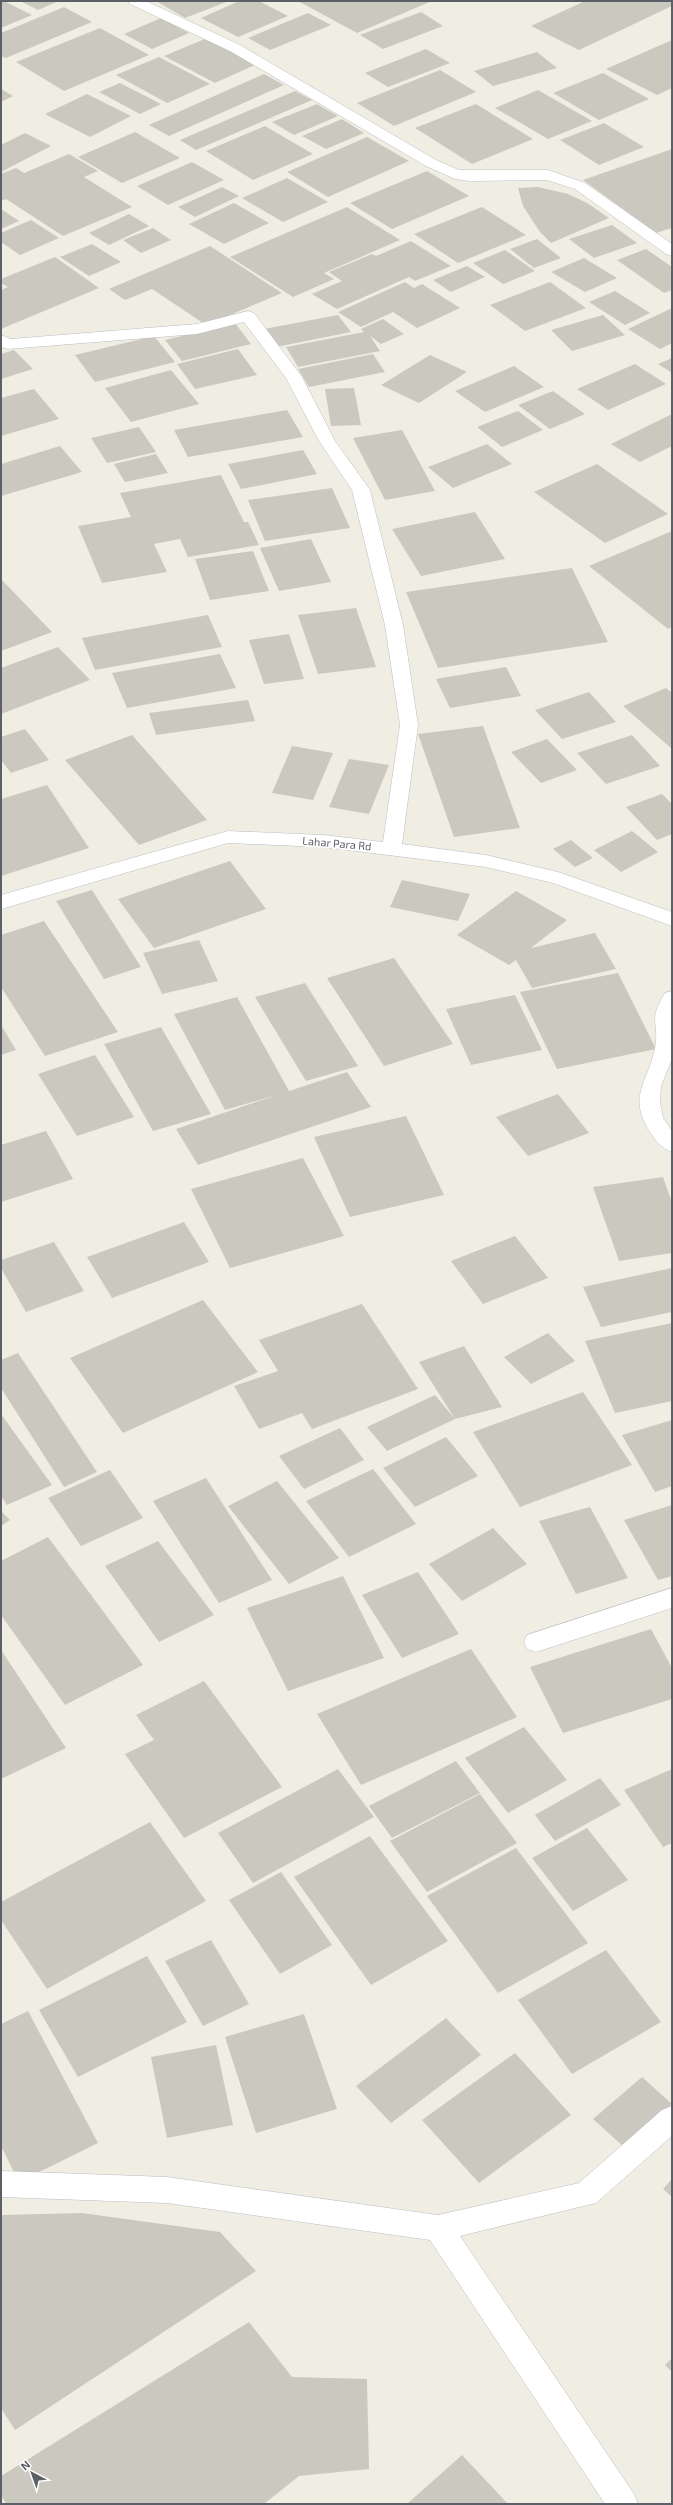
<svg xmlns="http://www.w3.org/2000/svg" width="673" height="2505" viewBox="0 0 673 2505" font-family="'Exo 2',sans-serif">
<rect width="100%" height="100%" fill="#f0eee3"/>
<path fill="#cbc8c0" d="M1,1H4L32,15L1,28Z
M20,1H59L38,10Z
M156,1H229L185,18Z
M239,1H259L288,16L238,37L201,18Z
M298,1H432L357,33Z
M585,1H672V6L579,50L531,26Z
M64,7L92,22L6,58L1,56V33Z
M421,12L443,26L383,49L360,35Z
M308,13L331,25L270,50L248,38Z
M161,18L189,33L152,49L124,34Z
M100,28L149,55L64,91L16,62Z
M207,38L257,64L215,83L164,56Z
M672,40V88L657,95L606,69Z
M426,49L450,63L388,87L365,73Z
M537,52L557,68L493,86L474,71Z
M159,57L210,84L167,103L116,75Z
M440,70L476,92L394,126L357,103Z
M603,73L649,99L599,120L553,93Z
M264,74L284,85L169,136L149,125Z
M120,83L161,104L140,114L99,92Z
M1,89L13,96L1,102Z
M538,90L592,121L548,139L495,108Z
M295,91L312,100L196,150L180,140Z
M87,94L131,116L90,137L45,114Z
M317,104L338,116L294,135L272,122Z
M476,104L533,139L472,164L415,128Z
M342,119L364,133L326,149L302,136Z
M604,123L644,147L599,165L560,140Z
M265,126L313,154L253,180L206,151Z
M135,132L180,158L122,183L78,157Z
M25,133L51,146L1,172V145Z
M367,137L409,161L328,197L287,172Z
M672,149V228L656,233L583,180Z
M69,154L98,171L84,177L132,207L63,236L6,199L1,201V174L16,168L24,173Z
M192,162L224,180L168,205L137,186Z
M427,171L469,196L392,229L350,203Z
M287,178L328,202L283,222L242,198Z
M222,187L239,196L195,217L178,207Z
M538,187L568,194L587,203L609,218L551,243L540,232L523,206L518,188Z
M234,203L269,223L224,244L189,224Z
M347,207L400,240L324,273L334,279L293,297L230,257Z
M482,207L526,235L458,263L414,234Z
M1,209L19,221L1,229Z
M129,214L149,226L109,245L89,233Z
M31,220L59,238L20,255L1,242V233Z
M612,225L637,243L594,258L569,239Z
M153,228L171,240L141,253L123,240Z
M537,239L561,258L534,268L510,249Z
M411,241L451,266L415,281L409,277L337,309L312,294L342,281L329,272L372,254L376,256Z
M92,244L121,262L89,276L60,257Z
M210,246L282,293L206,325L152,289L125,300L109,289Z
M646,249L672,267V290L664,293L617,260Z
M505,250L535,271L503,284L473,263Z
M55,257L99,288L1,329V290L8,287L1,283V279Z
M584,258L617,278L585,292L551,272Z
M467,266L485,277L451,292L433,280Z
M405,282L414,288L422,284L460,308L417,328L393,312L361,327L338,312Z
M550,282L586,308L525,331L490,305Z
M615,291L650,313L625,325L589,302Z
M672,308V343L660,349L628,329Z
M338,315L351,332L276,347L264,329Z
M603,315L625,335L572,351L551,330Z
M383,319L404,334L381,344L370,336L380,351L298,367L286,347L364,332L361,329Z
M235,323L251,344L182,361L165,340Z
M154,336L175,362L95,382L75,355Z
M238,349L257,375L195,389L177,364Z
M14,350L33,369L1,379V354Z
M373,354L385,372L309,387L298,369Z
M430,355L467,372L419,403L381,385Z
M672,358V373L658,364Z
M635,364L666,384L608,410L577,389Z
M514,366L544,387L485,412L455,391Z
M171,370L199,404L131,422L105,388Z
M354,388L361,425L331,426L325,389Z
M34,389L59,419L1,436V398Z
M553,391L585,414L550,429L518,405Z
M287,410L303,437L188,457L174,430Z
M518,411L543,430L502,447L477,427Z
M672,414V446L640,462L611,444Z
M139,427L156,452L107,463L91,438Z
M402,430L435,491L385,500L353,438Z
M487,444L512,464L453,488L428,467Z
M60,446L82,472L1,496V464Z
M303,450L317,474L241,489L228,464Z
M156,454L168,473L125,482L114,464Z
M597,464L668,514L605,543L534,492Z
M221,475L244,522H248L259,545L188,557L180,539L154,544L167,572L102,583L78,526L131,517L120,493Z
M332,488L350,528L265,541L248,500Z
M475,512L505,559L421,576L392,529Z
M672,531V627L668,629L589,566Z
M311,539L331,582L279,591L260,548Z
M253,551L269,591L210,600L195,559Z
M572,568L608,642L438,668L406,592Z
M1,579L52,632L1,651Z
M356,608L376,667L318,674L298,615Z
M208,615L222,647L95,670L82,638Z
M289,634L304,679L264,684L249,640Z
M58,647L90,680L1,714V668Z
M220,654L236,688L127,708L112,673Z
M506,667L521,696L450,708L436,679Z
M666,688L672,693V749L623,706Z
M589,692L616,722L562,739L535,710Z
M248,700L255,721L156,735L149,713Z
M483,726L520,828L454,837L418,734Z
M25,729L49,760L11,773L1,760V737Z
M132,735L207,820L139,845L65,760Z
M632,735L660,766L606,784L577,753Z
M547,739L577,770L541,783L511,752Z
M292,746L333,753L313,800L272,793Z
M349,759L389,765L369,814L329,807Z
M47,785L89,848L1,876V799Z
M662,794L672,804V834L657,840L626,807Z
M632,831L658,852L621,872L594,850Z
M571,840L593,858L575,867L553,849Z
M230,861L266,909L154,948L118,899Z
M402,880L470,894L458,921L390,907Z
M92,890L141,967L104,979L56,901Z
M516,891L567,920L531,948L595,933L616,969L532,988L516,960L509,965L457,935Z
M44,921L118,1032L45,1056L1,987V935Z
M199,940L218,981L162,994L143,953Z
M394,958L453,1044L384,1066L327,978Z
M618,973L656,1049L557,1069L520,992Z
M305,983L358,1066L306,1081L255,997Z
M515,995L542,1050L471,1065L446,1009Z
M237,997L289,1091L347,1072L371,1107L198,1165L176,1129L277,1095L225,1110L174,1014Z
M1,1025L16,1050L1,1055Z
M161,1027L211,1114L153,1131L104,1044Z
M95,1055L134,1117L77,1136L38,1074Z
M558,1094L589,1133L528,1156L496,1117Z
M406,1116L444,1195L350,1217L314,1137Z
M46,1131L73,1179L1,1202V1145Z
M303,1158L344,1236L230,1268L191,1189Z
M663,1177L672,1202V1253L619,1261L593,1187Z
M184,1222L209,1262L112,1298L87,1257Z
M515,1236L548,1278L483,1304L451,1261Z
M54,1242L84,1291L26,1312L1,1268V1260Z
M672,1268V1312L601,1327L583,1287Z
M203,1300L258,1372L123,1433L70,1358Z
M362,1304L418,1389L312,1429L302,1413L259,1429L234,1386L278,1371L259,1340Z
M672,1323V1401L615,1413L585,1341Z
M548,1333L575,1361L531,1384L504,1357Z
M464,1346L502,1407L455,1419L419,1362Z
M18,1353L97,1472L64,1487L1,1388V1360Z
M583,1392L632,1465L520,1507L473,1432Z
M435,1395L455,1419L387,1451L367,1427Z
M1,1414L52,1485L7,1505L1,1496Z
M672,1420V1486L655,1492L622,1435Z
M340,1428L364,1460L304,1489L279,1456Z
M446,1437L478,1476L415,1507L383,1468Z
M373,1469L416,1524L349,1557L306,1501Z
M110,1470L143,1518L81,1546L48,1498Z
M206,1478L272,1580L219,1603L153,1501Z
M277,1481L339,1558L289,1584L228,1506Z
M672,1505V1576L658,1580L624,1520Z
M590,1507L628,1578L576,1594L539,1521Z
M1,1511L10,1520L1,1526Z
M493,1528L527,1564L462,1601L429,1564Z
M48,1537L143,1665L65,1705L1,1615V1561Z
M158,1541L214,1615L159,1642L105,1566Z
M418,1572L459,1634L402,1658L362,1595Z
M343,1576L384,1658L288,1691L247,1608Z
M651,1629L672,1668V1699L563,1733L530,1667Z
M471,1649L517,1717L361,1785L317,1714Z
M1,1650L66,1748L1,1779Z
M204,1681L282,1787L184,1838L125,1754L154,1740L136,1715Z
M524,1727L567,1780L508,1813L465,1758Z
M456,1761L480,1793L392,1838L369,1806Z
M338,1769L374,1817L253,1883L218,1833Z
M672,1769V1843L663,1847L624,1790Z
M600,1778L621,1805L555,1841L535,1815Z
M480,1794L517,1843L427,1892L390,1841Z
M150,1822L206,1901L47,1989L1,1920V1902Z
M587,1828L628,1880L573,1911L532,1858Z
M370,1836L448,1941L371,1985L294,1877Z
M516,1848L588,1943L498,1993L427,1896Z
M281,1872L332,1945L280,1974L229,1900Z
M211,1940L249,2004L203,2026L165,1961Z
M606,1950L661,2022L572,2074L518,2000Z
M147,1956L187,2022L78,2077L39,2010Z
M28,2011L98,2143L19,2182L1,2146V2024Z
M304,2014L337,2109L256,2133L225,2037Z
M446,2018L481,2055L391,2123L356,2086Z
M216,2045L233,2125L167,2138L151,2057Z
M515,2053L571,2115L479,2183L422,2120Z
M642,2077L672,2104L624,2147L593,2119Z
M672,2179V2197L663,2189Z
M82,2213L220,2232L256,2271L15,2430L1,2408V2215Z
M249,2322L292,2377L367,2379L369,2469L299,2476L264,2504H6L1,2495V2476Z
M672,2358V2372L665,2365Z
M462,2455L508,2504H407Z"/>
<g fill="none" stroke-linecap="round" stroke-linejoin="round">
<defs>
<path id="street" d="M128,1H146L240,45L436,160L459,170H548L585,183L672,244V256L666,254L575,189L547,180L469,181L455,179L426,166L230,51L130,4Z
M248,311L254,313L302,377L335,441L370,490L403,625L418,725L402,844L486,855L558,872L672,912V926L553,883L486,867L323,847L228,843L1,909V895L228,831L323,835L383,842L400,725L385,625L352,490L319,441L286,378L244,322L197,334L8,349L1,347V335L11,339L197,324Z
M672,991V1059L661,1086L660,1102L663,1118L672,1131V1152C661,1148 656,1141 650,1132C627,1096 648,1083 655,1048C660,1022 647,1022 665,993Z
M672,1588V1608L536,1652L527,1649L524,1642L527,1635Z
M672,2106V2136L596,2203L460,2236L634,2494L638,2504H605L430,2240L167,2203L1,2197V2171L167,2177L438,2215L579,2183L662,2110Z"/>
</defs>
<use href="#street" stroke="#bbbdc4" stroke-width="1"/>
<use href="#street" fill="#fff" fill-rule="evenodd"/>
</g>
<g text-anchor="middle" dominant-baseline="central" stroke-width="3.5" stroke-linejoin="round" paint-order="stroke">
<g font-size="11" fill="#5b5f66" stroke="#fff">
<text transform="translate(337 843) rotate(5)">Lahar Para Rd</text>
</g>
</g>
<rect width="673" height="2505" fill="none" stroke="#5b5f66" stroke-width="4"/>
<g transform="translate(32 2473) rotate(319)" stroke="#ffffff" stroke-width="3" paint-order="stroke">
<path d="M0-3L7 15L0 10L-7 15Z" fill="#5b5f66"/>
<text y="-6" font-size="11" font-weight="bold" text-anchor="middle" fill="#5b5f66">N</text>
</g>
</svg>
